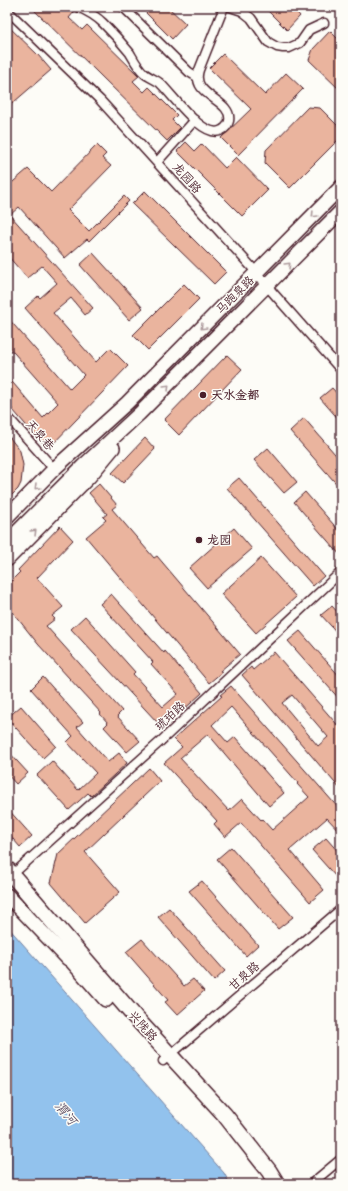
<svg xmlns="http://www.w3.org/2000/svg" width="348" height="1191" viewBox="0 0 348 1191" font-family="'Comic Neue','LXGW WenKai TC',sans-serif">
<rect width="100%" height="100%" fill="#fdfcf7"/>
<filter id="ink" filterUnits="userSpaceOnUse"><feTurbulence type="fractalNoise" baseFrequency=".025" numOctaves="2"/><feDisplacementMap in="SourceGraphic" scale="8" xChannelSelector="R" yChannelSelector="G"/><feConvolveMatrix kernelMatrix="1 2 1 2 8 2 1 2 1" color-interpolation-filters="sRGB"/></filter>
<g filter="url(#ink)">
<path fill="#92c2ed" stroke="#75819f" d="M7,926L224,1173L230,1184H7Z"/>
<path fill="#eab49e" stroke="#4a1f2b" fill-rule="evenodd" d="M31,7H69L74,12L69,18L82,30L87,25L139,76L133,81L144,92L149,87L177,115L172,120L180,128L167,141Z
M140,7H168L186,24L172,39Z
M264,7H292L300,16L287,30Z
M7,25L38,55L51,70L7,108Z
M330,31L341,42V91L309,60L313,49Z
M223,54L265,95L286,73L303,89L238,155L221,138L251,109L209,68Z
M308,107L320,108L341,129V137L290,188L265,163L266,150Z
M186,142L195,151L202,144L225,168L236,157L268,190L242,216L177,151Z
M97,145L106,154L102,158L111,166L68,210L89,231L124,196L129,201L89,241L87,239L65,258L19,207L10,215L93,308L85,315L71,298L53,313L96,362L110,348L128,366L49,448L31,431L7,403V376L43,418L58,403L7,345V317L70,389L84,375L25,308L38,296L40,298L57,283L42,266L27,278L7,255V187L28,169L51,192Z
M145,191L226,272L214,284L132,204Z
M93,253L143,308L129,320L80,265Z
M184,284L199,299L148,350L133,335Z
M227,355L242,369L179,435L164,420Z
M332,388L341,398V422L320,398Z
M304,418L341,461V489L290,431Z
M7,434L20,451L23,465L21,483L18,489L7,500Z
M145,438L155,449L123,483L112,473Z
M268,448L297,482L284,493L254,460Z
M239,478L324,576L313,586L227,488Z
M99,484L117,505L112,509L154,558L157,556L240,654L220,671L222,672L209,683L86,537L106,520L103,517L107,514L89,493Z
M305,492L341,533V556L294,502Z
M60,526L73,540L37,578L63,607L52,616L55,619L46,626L122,711L117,716L140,741L127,752L104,727L108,723L100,714L101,713L38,644L7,605V585L20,572L18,570Z
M234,528L252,549L207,588L189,568Z
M261,558L296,597L256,633L221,594Z
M111,594L164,653L165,651L202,693L180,713L174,707L157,722L71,629L85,616L135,672L133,674L163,707L178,694L151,664L153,662L100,604Z
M332,606L341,616V637L321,615Z
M300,631L341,678V701L288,641Z
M274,652L341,729V790L242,675L251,667L253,670ZM292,695L328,737L318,746L282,703Z
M43,677L83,722L77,727L108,762L119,753L127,763L91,796L88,793L69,810L37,775L52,761L78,790L96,773L67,742L73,736L31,689Z
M231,686L341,811V833L327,818L290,850L324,890L310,902L241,823L225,837L214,824L217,821L164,763L182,747L174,739L222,696L220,695ZM231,707L298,783L297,784L309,797L272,830L262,819L261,820L242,799L229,811L180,758L208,734L269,806L284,793L235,737L228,743L212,725Z
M21,706L56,746L43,758L7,718Z
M7,750L28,773L16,784L7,774Z
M149,768L160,781L85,852L120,892L85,923L51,883L58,854Z
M7,808L32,836L20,847L7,832Z
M326,838L341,855V874L337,878L312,850Z
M231,847L293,917L278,929L217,859Z
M202,881L258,945L246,956L189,891Z
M169,908L225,971L214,981L158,917Z
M142,939L184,986L193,979L204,991L177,1015L165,1002L168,1000L126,952Z"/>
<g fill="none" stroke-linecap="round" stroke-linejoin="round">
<defs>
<path id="street" d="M78,7C87,11 96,16 103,23C113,33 122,43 130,53C134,60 138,68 144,73C148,77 155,79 160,83C172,94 204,141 222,130C226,128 228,125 229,121C233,99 190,97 199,70L224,7
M123,7L189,72L197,77
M230,7L242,11L251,18L268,42L277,47L283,48H289L300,43L309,30L324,23
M7,10L100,100L257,273L267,286L341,370
M157,162L195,120
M7,416L54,469
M12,875L161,741L341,572
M163,1061L341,909
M311,1184L341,1159"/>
<path id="primary" d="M7,517L54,469L127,403L341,187
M7,542L83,466L139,414L341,211
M7,560L89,477L113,448
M7,895L68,959"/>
<path id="highway" d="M7,869L135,1017L224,1114L269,1171L277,1184
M63,950L106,999"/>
</defs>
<use href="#street" stroke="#4a1f2b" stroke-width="11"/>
<use href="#primary" stroke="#4a1f2b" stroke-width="16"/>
<use href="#highway" stroke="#4a1f2b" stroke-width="18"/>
<use href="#street" stroke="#fdfcf7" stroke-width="8"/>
<use href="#primary" stroke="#fdfcf7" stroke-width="13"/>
<use href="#highway" stroke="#fdfcf7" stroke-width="15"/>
</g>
<defs><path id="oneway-chevron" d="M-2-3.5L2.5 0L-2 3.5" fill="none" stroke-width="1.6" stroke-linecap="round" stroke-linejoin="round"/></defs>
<g stroke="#ac999b">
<use href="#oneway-chevron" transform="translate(314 215) rotate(134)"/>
<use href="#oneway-chevron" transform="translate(288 265) rotate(-46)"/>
<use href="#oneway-chevron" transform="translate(203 327) rotate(135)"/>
<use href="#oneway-chevron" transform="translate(167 387) rotate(-45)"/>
<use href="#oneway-chevron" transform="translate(37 487) rotate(135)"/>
<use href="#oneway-chevron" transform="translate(34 532) rotate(-45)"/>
</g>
</g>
<g fill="#4a1f2b" stroke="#fdfcf7" stroke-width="1.5">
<circle cx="203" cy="395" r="4"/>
<circle cx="199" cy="540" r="4"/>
</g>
<g text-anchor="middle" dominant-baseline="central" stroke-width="3" stroke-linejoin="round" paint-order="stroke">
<g font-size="12" fill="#4a1f2b" stroke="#fdfcf7">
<text transform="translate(187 178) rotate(48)">龙园路</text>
<text transform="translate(235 295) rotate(-45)">马跑泉路</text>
<text transform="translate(40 435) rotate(49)">天泉巷</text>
<text transform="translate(170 716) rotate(-43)">琥珀路</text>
<text transform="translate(244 976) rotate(-41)">甘泉路</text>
<text transform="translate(143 1026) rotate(48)">兴陇路</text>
</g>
<g font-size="12" font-weight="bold" fill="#4a1f2b" stroke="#fdfcf7" text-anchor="start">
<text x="211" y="395">天水金都</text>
<text x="207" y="540">龙园</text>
</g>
<g font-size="13" font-style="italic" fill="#605065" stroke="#fdfcf7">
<text transform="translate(66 1113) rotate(50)">渭河</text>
</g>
</g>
<rect width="348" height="1191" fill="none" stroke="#fdfcf7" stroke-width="24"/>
<rect x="12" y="12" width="324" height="1167" fill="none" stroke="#4a1f2b" stroke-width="1.5" filter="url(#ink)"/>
</svg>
